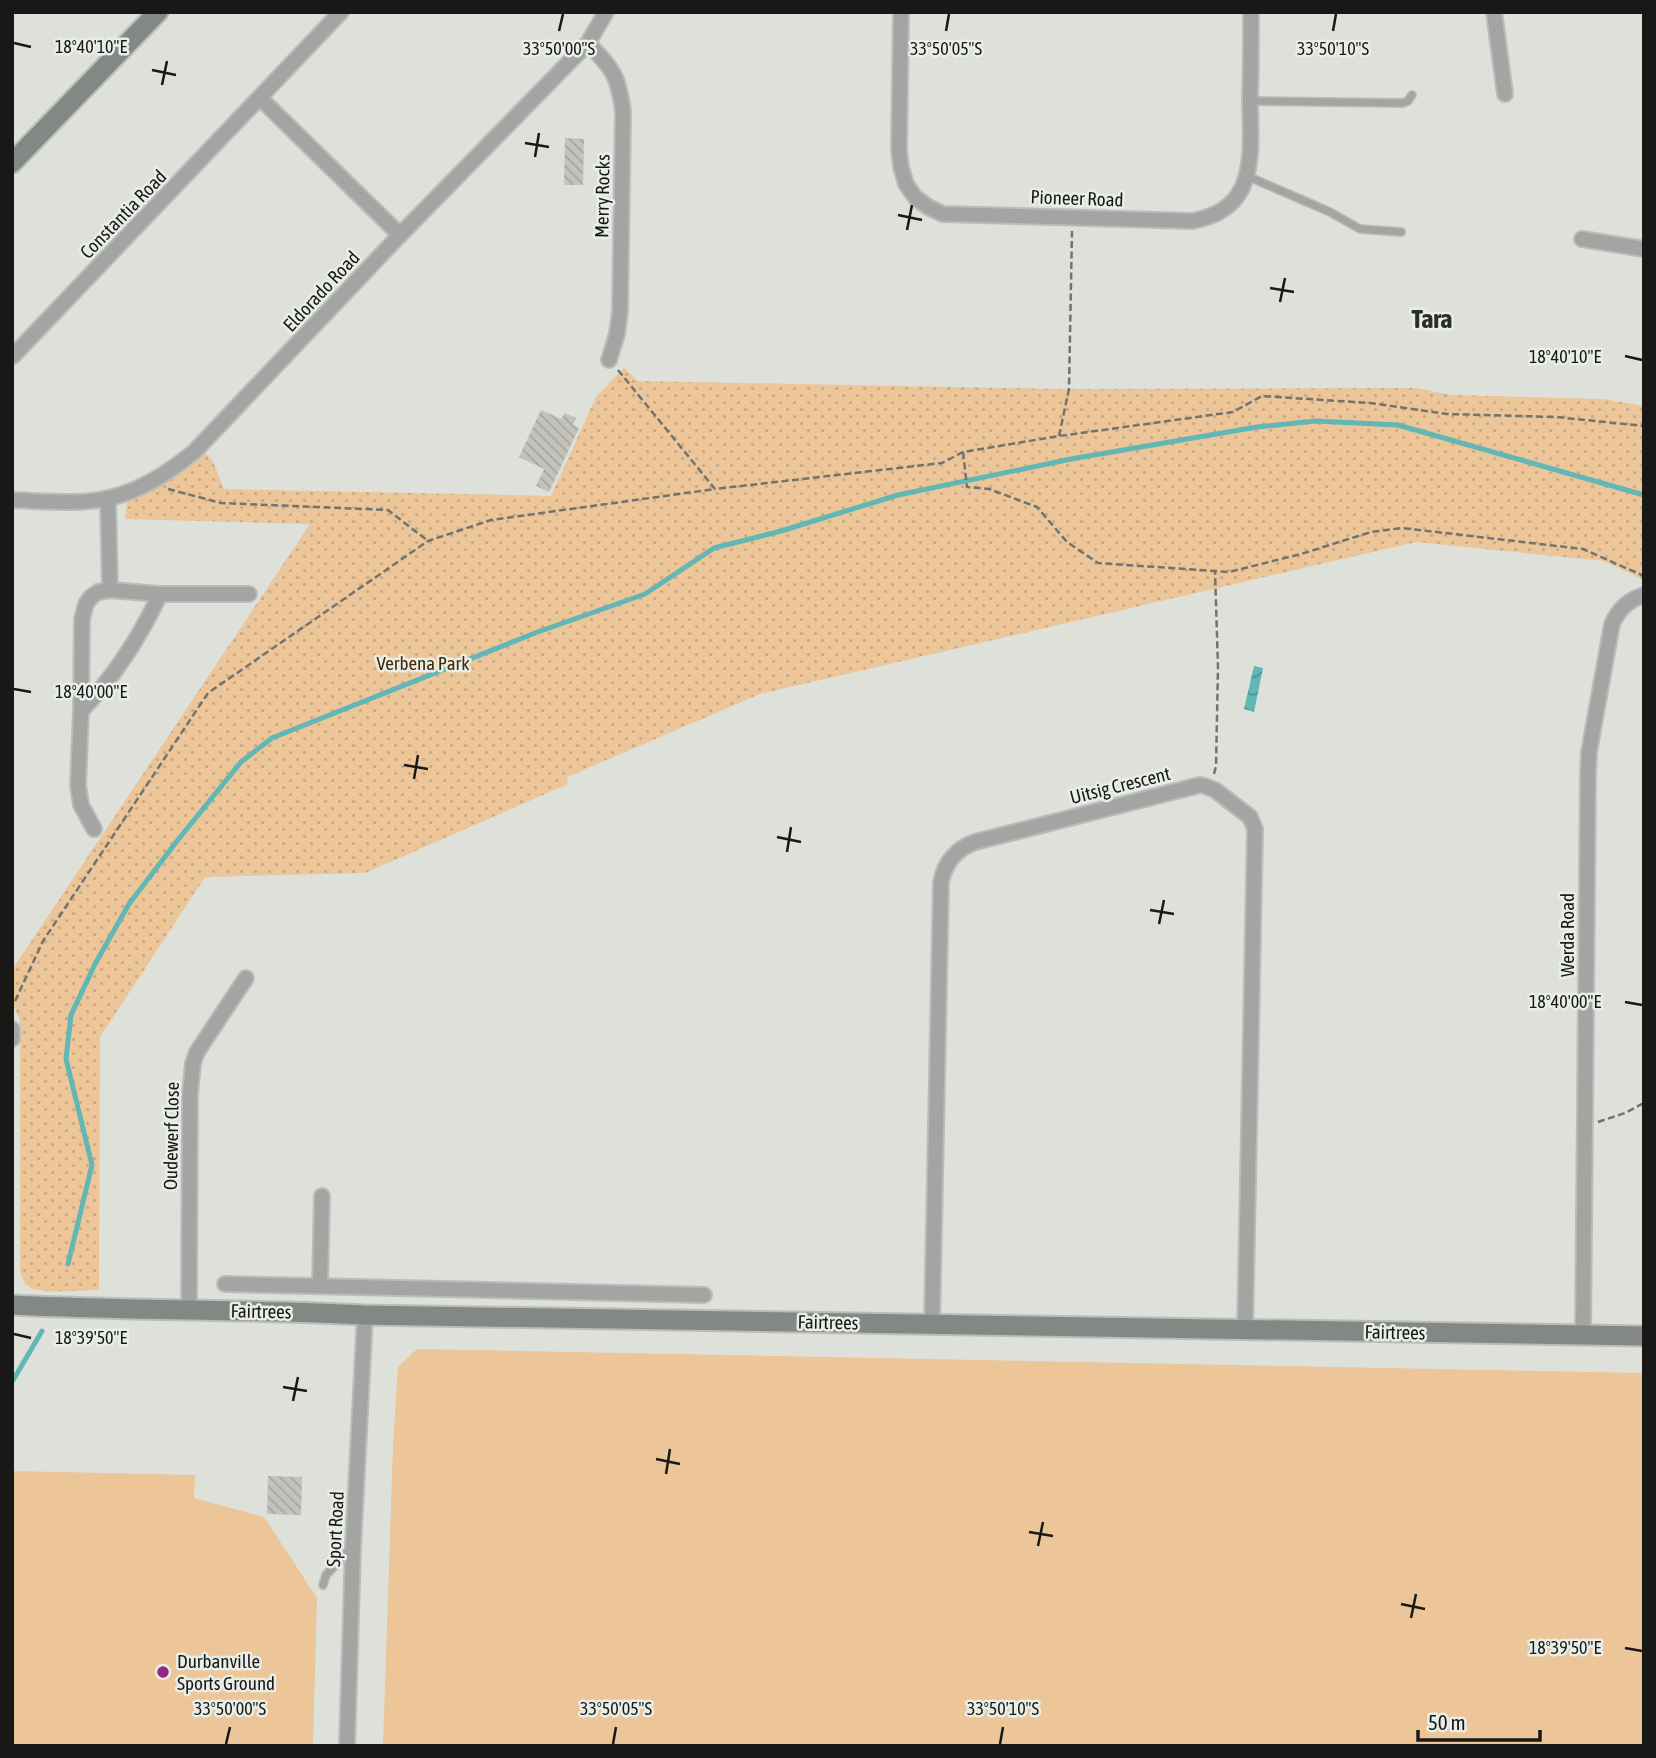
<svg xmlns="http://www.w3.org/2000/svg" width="1656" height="1758" viewBox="0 0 1656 1758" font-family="'Asap Condensed',sans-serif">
<defs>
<pattern id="park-dots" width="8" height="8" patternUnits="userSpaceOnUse" patternTransform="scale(1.75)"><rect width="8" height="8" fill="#ecc599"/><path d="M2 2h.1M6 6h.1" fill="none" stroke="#caa983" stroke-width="1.8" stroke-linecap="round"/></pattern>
<pattern id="water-waves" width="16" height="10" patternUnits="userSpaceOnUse" patternTransform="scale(1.75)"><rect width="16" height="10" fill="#61b6b6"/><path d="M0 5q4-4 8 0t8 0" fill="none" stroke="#4f9393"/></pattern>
<pattern id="building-back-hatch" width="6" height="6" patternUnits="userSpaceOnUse" patternTransform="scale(1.75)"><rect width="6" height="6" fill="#c3c2bb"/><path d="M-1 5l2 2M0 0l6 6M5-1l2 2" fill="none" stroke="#a7a6a0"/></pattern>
</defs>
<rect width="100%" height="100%" fill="#dde1da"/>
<path fill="#ecc599" d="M417,1349L1644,1373V1746H383L393,1445L398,1367Z
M12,1471L195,1475L194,1498L264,1517L317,1598L313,1746H12Z"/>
<path fill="url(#park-dots)" d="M624,368L638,381L1062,389L1416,388L1451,395L1603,399L1644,406V580L1604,561L1416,542L760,694L567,777L568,784L365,873L205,877L100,1037L99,1290C84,1290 43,1294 31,1288C24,1284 21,1277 20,1270V1026L19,1017L12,1003V970L310,524L125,519L127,501C157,490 182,475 205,453L213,461L224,489L551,496L596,397Z"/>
<path fill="url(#water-waves)" d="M1254,666L1263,668L1254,712L1244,709Z"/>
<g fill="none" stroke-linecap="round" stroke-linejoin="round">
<path stroke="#61b6b6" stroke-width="5" d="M68,1264L92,1165L66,1059L71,1015L95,964L129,904L177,841L241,762L272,738L535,633L645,594L714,548L781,531L898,495L1071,459L1257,427L1315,421L1398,425L1644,495
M12,1382L42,1331"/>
</g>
<path fill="url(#building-back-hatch)" d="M565,138L584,139L583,185H564Z
M541,410L561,419L565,413L576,418L573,425L579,428L549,492L536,486L544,469L519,457Z
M268,1476L302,1477L301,1515L267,1514Z"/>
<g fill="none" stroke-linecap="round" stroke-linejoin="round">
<defs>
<path id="service" d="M1250,101L1402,103L1408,101L1412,95
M1247,176L1330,212L1360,229L1401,232
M323,1585L326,1575L352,1547"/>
<path id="minor" d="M901,12L899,150L901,167L906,184L915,197L928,207L943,214L1193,221C1211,217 1227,211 1238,195C1255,170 1250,128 1250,99C1251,70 1251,41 1251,12
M1494,12L1505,94
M588,43C613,70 618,74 623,112L620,311L617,334L609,360
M260,98L400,235
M1582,239L1644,249
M13,356L341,12
M12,500C44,501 79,505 109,498C141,491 169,472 194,452L400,235L588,43L606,12
M160,594H249
M81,711C114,677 140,637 160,594L110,590
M94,829L81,805L78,785L81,711L82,619L86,604L91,597L98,592L110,590L108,498
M12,1029V1039
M225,1284L704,1295
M320,1286L322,1196
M189,1310L190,1095L193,1063L197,1052L246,978
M932,1324L941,882C945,862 956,849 975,842L1200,785L1205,786L1215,790L1250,817L1255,829L1245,1330
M1583,1335L1588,775L1589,752L1612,624C1619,609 1628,600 1644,595
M347,1746L353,1547L365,1315"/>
<path id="secondary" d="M12,163L158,12
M12,1305C130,1311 248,1309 365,1315L1644,1336"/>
</defs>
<use href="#service" stroke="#babdb7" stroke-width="10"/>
<use href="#minor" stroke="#babdb7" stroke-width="18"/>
<use href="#secondary" stroke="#babdb7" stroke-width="23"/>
<path stroke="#71736f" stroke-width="2.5" stroke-dasharray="7 3.5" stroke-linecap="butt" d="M618,370L715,489L942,463L963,452L1059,436L1233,412L1262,396L1370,403L1447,414L1556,417L1644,426
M1059,436L1069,389L1072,231
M963,452L967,487L989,489L1037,507L1067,542L1098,563L1229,572L1301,554L1371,532L1402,528L1583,549L1644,576
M168,489L221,503L388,510L428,541
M1214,774L1216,766L1218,668L1215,571
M15,1001L43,941L208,693L428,541L491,520L715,489
M1598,1122L1625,1113L1644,1103"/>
<use href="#service" stroke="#a2a5a3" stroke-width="7"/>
<use href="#minor" stroke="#a2a5a3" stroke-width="14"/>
<use href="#secondary" stroke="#838886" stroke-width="19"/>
</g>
<path fill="none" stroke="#181917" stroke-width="2.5" d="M559,31L563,14M946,31L949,14M1333,31L1336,14M14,43L31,47M152,70L176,75M162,85L167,61M525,143L549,147M535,157L539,133M898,215L922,220M907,230L912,205M1270,288L1294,292M1280,302L1285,278M1625,356L1642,360M14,689L31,692M404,765L428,769M414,779L418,755M777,837L801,842M787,852L791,827M1150,910L1174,914M1159,924L1164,900M1625,1002L1642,1005M14,1334L31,1338M283,1387L307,1391M293,1401L298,1377M656,1459L680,1464M666,1474L670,1449M1029,1532L1053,1536M1038,1546L1043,1522M1401,1604L1425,1609M1411,1618L1416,1594M1625,1648L1642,1651M226,1744L230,1727M613,1744L616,1727M1000,1744L1003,1727"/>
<circle fill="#962584" stroke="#eaeee8" stroke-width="2.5" cx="163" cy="1672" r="7"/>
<g text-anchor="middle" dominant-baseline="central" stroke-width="5" stroke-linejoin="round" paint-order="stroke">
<g font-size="19" fill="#181917" stroke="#eaeee8">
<text transform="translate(602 196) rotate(-89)">Merry Rocks</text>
<text transform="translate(1077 198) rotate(2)">Pioneer Road</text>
<text transform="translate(123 214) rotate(-46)">Constantia Road</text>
<text transform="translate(321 291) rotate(-47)">Eldorado Road</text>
<text transform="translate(1120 785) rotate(-14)">Uitsig Crescent</text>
<text transform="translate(1567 935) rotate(-90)">Werda Road</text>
<text transform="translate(171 1136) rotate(-89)">Oudewerf Close</text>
<text transform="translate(261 1311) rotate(1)">Fairtrees</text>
<text transform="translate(828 1322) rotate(1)">Fairtrees</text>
<text transform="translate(1395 1332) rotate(1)">Fairtrees</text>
<text transform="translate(335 1529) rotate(-87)">Sport Road</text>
</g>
<g font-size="19" fill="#452800" stroke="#eaeee8">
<text x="423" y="663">Verbena Park</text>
</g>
<g font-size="19" fill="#181917" stroke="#eaeee8" text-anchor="start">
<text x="177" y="1661">Durbanville<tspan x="177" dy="22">Sports Ground</tspan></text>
</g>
<g font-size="26" font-weight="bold" fill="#2b2e29" stroke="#eaeee8">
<text x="1432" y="319">Tara</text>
</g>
</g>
<g font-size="18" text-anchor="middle" fill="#181917" stroke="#eaeee8" stroke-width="5" stroke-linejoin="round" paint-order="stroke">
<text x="91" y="53">18°40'10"E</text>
<text x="559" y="55">33°50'00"S</text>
<text x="946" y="55">33°50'05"S</text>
<text x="1333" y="55">33°50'10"S</text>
<text x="1565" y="363">18°40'10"E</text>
<text x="91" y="698">18°40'00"E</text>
<text x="1565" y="1008">18°40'00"E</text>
<text x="91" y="1344">18°39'50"E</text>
<text x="1565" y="1654">18°39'50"E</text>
<text x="230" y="1715">33°50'00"S</text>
<text x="616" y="1715">33°50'05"S</text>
<text x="1003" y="1715">33°50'10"S</text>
</g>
<rect width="1656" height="1758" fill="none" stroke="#181917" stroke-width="28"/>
<path d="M1418 1730v10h122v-10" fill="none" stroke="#181917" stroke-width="3.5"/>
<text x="1428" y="1730" font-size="21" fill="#181917" stroke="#eaeee8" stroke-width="5" paint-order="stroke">50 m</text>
</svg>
